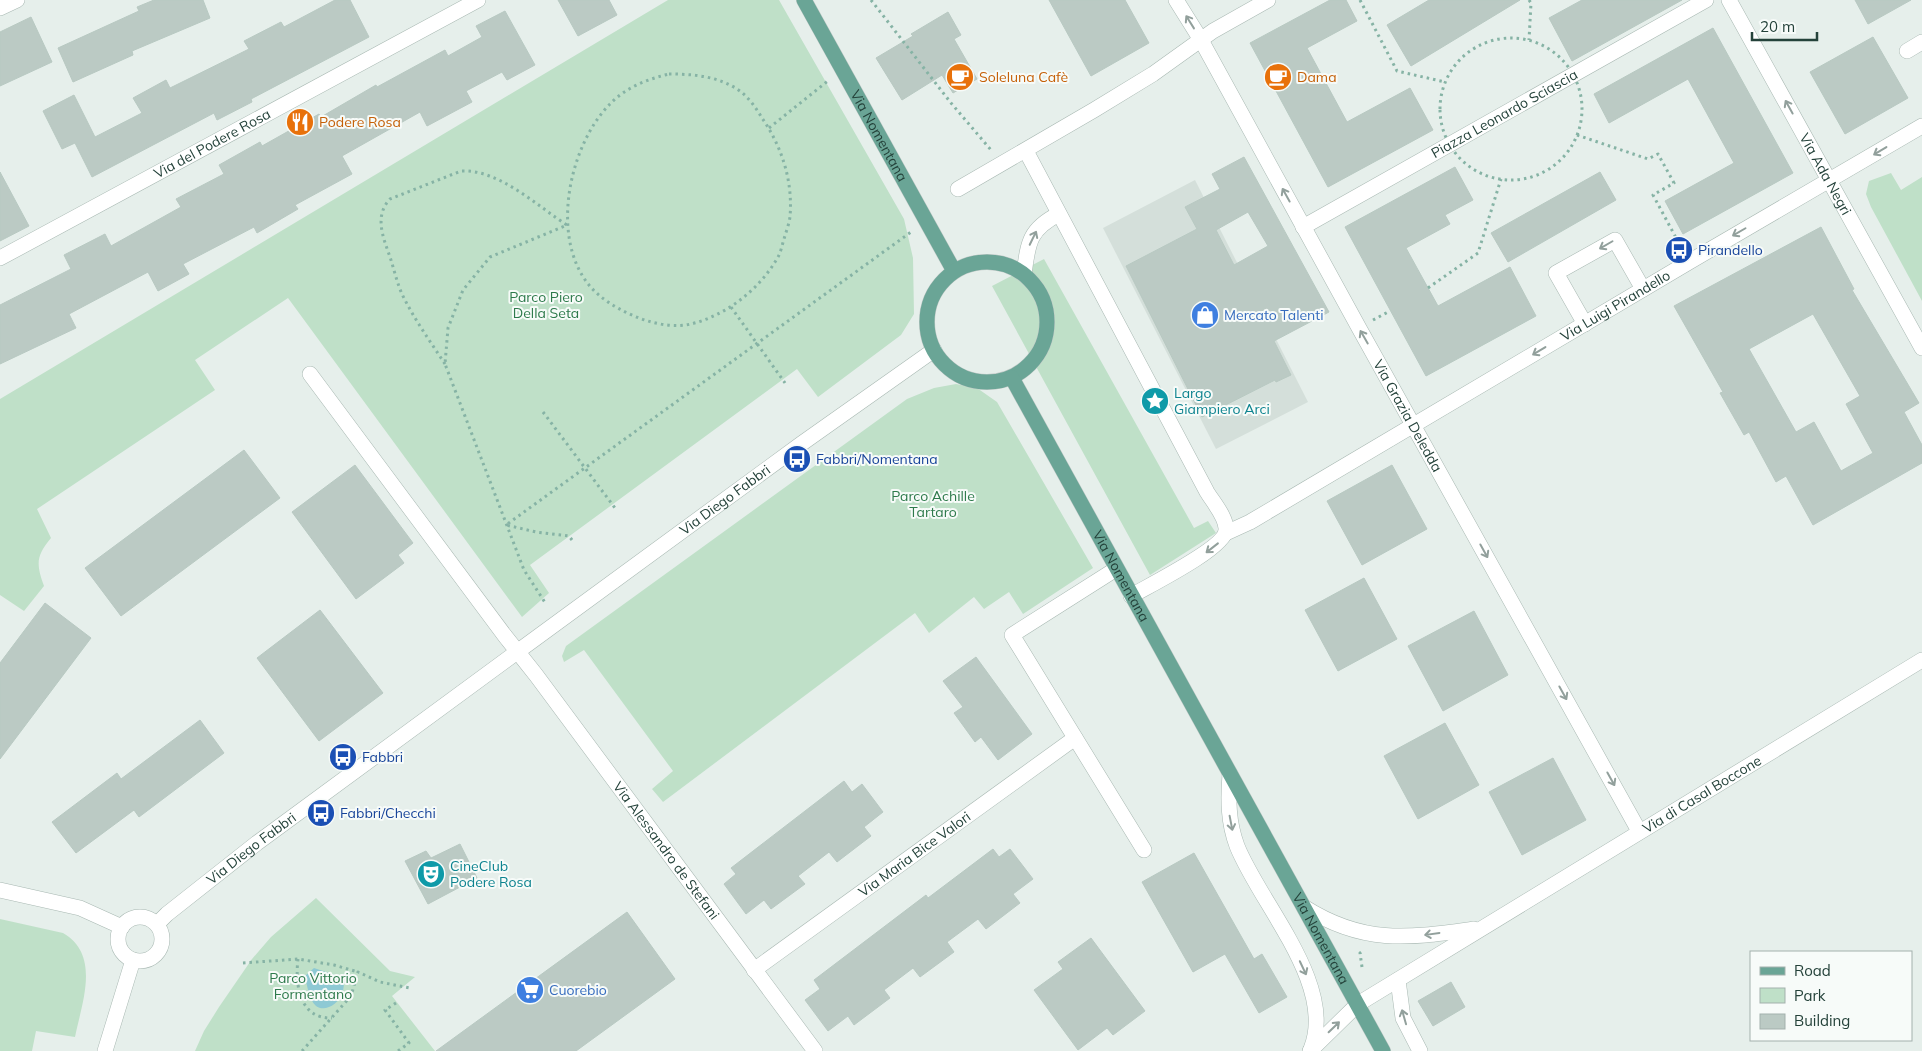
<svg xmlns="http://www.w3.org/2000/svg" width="1922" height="1051" viewBox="0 0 1922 1051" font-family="Mulish,sans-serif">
<rect width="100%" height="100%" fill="#e6efeb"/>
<path fill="#d4dfda" d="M1195,180L1308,402L1216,449L1103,228Z"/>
<path fill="#bfe0c8" d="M668,0H779L904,219L913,258L914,314L901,335L818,397L797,369L530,565L549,593L522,617L288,298L195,360L215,390L37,509L51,538C36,556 36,564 44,586L24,611L0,595V399Z
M1891,173L1901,190L1922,177V301L1871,207L1866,194L1869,181Z
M1044,259L1194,528L1208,521L1216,533L1150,575L992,286Z
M956,384L977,388L997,402L1093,568L1023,614L1009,592L984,609L974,597L929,633L915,613L663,802L652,789L673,771L584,650L564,662L562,656L566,646L907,399L934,388Z
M316,898L390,971L415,977L392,996L435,1051H195L204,1031L219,1007L252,959L271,937Z
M0,919L63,933C101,955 82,1002 75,1037L36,1031L32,1051H0Z"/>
<path fill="#8ec9d4" d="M314,968L344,978C344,983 344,989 342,994C339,1003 325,1013 316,1006C309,1000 307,985 305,976Z"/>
<path fill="#bbcac4" stroke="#b8c9c2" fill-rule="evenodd" d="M154,0H203L210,18L132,51L133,55L73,82L58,48L139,11L137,7Z
M335,0H350L369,37L251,99L252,102L217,120L214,113L92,177L75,143L62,149L43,111L74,95L95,137L142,113L133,98L166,80L170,88L249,49L244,41L281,22L284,27Z
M558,0H609L617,15L578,36Z
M1049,0H1125L1149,43L1091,76Z
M1330,0H1346L1357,21L1307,48L1347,122L1410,88L1433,130L1328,187L1250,43Z
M1429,0H1520L1411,66L1387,25Z
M1582,0H1682L1572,61L1549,18Z
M1855,0H1911L1868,24Z
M505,11L535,65L507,80L502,72L466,91L472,102L427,126L420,112L342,156L352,174L295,205L298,209L257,233L254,227L183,264L189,274L158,291L148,272L69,314L76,328L0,364V305L71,269L64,255L105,234L111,246L181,207L176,199L224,174L219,165L260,142L262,146L319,114L321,117L376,85L377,87L445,50L448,56L482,37L476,26Z
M948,12L961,35L954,39L977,79L953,93L942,75L902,100L876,58L913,36L911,34Z
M31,17L52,62L0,86V32Z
M1713,28L1793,173L1683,234L1665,201L1734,163L1688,79L1609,123L1594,94Z
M1873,37L1908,98L1845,134L1810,72Z
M1244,157L1329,312L1274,341L1291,375L1276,382L1275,380L1202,417L1126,266L1197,229L1185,207L1220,189L1212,174ZM1248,212L1268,246L1234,265L1216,230Z
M1455,167L1473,200L1445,215L1450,224L1406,248L1438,306L1510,267L1536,316L1426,376L1345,227Z
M0,172L29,226L0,241Z
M1600,172L1616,200L1508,262L1491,233Z
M1821,227L1854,289L1852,290L1919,403L1904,412L1922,445V463L1813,525L1786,476L1776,482L1749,432L1744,435L1720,393L1723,392L1674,306ZM1813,314L1860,396L1846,404L1873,453L1841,471L1814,422L1796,432L1749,349Z
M244,450L280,498L121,616L85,568Z
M355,465L413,543L398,555L404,563L356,599L292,512Z
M1392,465L1427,529L1362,565L1327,501Z
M1364,578L1397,639L1338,671L1305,610Z
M45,603L91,638L0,759V663Z
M320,610L383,693L319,741L257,658Z
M1474,611L1508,675L1443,711L1408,646Z
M976,657L1032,734L998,760L981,737L975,742L954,713L963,707L943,681Z
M200,720L224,753L139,817L134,810L76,853L52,822L117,773L121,779Z
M1445,723L1479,785L1418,819L1384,756Z
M1553,758L1586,820L1522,855L1489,792Z
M844,781L852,792L862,784L883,812L864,827L871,836L837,862L829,852L798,876L805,884L771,909L764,900L746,914L724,884L736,874L731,868Z
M460,844L477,878L428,904L405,861L426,851L431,858Z
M993,849L999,857L1010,849L1033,879L1013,894L1020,903L986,929L978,919L947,942L954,952L920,977L913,968L884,990L890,998L854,1025L848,1016L828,1031L805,1000L820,989L814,980L926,895L928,898Z
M1194,853L1254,959L1262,954L1287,997L1259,1013L1225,954L1193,972L1142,882Z
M627,912L675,979L576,1051H436Z
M1091,938L1145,1011L1113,1035L1107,1028L1078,1050L1034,990L1063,969L1058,962Z
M1451,982L1465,1007L1433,1026L1418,1001Z"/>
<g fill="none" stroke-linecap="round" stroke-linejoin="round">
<defs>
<g id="minor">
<path id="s1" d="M1176,0L1201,40L1359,328L1639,831"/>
<path id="s2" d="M1729,0L1922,348"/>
<path d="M0,8L17,0"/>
<path d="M1907,51L1922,42"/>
<path d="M1026,151L1207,492C1213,502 1227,518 1226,530C1225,548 1148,586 1131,596"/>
<path d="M958,189L1094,110L1153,74L1213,31L1268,0"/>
<path id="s3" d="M1303,227L1706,0"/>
<path id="s4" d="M0,258L478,0"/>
<path d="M1024,274C1028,243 1029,229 1059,214"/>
<path d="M1585,324L1556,273L1615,240L1643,289"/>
<path id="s5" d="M310,374L505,636L536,675L815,1051"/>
<path id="s6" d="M1226,533L1250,522L1689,262L1922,126"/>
<path d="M1116,569L1012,635L1144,850"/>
<path d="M1230,774C1228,799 1228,822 1237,846C1260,904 1337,985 1311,1049"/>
<path d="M0,890L80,908L122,927"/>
<path d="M1304,907C1364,945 1408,938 1474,929"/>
<circle cx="140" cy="939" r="22"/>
<path id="s7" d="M157,924L167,914L257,843L517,652L801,444L934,350"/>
<path id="s8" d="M754,970L1075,738"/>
<path d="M1398,980L1403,1018L1420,1051"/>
<path d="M105,1051L133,960"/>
<path id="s9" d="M1310,1051L1358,1004L1922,660"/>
</g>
<g id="major">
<path id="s10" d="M804,0L954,271"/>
<circle cx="987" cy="322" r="60"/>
<path id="s11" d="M1012,378L1383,1051"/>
</g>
</defs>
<use href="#minor" stroke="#a8b8b2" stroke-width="16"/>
<use href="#major" stroke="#c2cac8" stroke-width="16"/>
<path stroke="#86b3a5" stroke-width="3" stroke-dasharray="2.5 4" stroke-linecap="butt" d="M871,0L951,103L991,150
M1360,0L1397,71L1445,82
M1529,0L1531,3L1529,40
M1440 109a71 71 0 1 1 142 0a71 71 0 1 1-142 0Z
M669,74C692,74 717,76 737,89C748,96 756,108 762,118C782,147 793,181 790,217C789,224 786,232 784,239C782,245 781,252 778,257C760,289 727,315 691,324C662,331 622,314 600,296C546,252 566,146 612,102C627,87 648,79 669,74Z
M769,128L829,80
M1577,135L1648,159L1658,154L1674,183L1653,195L1681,247
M1428,288L1478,253L1501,179
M731,307L785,383
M1373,320L1390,311
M445,364C430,341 414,319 402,294C397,283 394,269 390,257C383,237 374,216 390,199L461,171C499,169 537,206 567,225L490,257L463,290L448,328L445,364L524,570L546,604
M543,412L615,508
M572,540L569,536L536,532L506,525L911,232
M298,959C295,984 299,1019 332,1018
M243,963L298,959L334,965L358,972
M1362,967L1360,953L1363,951
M302,1051L351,996L358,972L380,982L410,988
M398,1051L409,1043L385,1010L399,1001"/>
<use href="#minor" stroke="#fff" stroke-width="15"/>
<use href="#major" stroke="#6aa596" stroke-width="15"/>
</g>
<defs><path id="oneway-shaft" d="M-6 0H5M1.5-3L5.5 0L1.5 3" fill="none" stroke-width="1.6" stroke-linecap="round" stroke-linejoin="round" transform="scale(1.25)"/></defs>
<g stroke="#92a09c">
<use href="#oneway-shaft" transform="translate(1190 22) rotate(-122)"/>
<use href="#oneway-shaft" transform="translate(1789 107) rotate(-119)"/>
<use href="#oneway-shaft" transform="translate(1880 151) rotate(149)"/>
<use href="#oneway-shaft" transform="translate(1286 195) rotate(-119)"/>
<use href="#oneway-shaft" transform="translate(1739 232) rotate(150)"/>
<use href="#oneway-shaft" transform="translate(1033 238) rotate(-64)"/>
<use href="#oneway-shaft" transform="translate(1606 245) rotate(150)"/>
<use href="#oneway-shaft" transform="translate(1364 337) rotate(-120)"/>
<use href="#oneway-shaft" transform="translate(1539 351) rotate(149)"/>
<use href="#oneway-shaft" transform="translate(1212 548) rotate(142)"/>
<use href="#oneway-shaft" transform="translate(1484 551) rotate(61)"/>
<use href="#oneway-shaft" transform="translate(1563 693) rotate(61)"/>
<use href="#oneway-shaft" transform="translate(1611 779) rotate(61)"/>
<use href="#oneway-shaft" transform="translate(1231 823) rotate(79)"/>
<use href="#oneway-shaft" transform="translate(1432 934) rotate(172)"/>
<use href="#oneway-shaft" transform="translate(1303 968) rotate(65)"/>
<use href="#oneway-shaft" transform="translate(1404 1017) rotate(-106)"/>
<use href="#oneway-shaft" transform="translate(1334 1027) rotate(-44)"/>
</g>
<defs>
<symbol id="cafe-disc" viewBox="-11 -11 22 22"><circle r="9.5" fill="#e8710a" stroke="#f7fbf9"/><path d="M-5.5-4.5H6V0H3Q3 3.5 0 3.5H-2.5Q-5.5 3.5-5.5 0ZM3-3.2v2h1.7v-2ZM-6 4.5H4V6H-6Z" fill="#fff"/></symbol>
<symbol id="restaurant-disc" viewBox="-11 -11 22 22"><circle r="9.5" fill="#e8710a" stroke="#f7fbf9"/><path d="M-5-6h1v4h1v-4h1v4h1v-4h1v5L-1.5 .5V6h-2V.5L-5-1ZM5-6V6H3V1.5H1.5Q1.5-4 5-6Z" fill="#fff"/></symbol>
<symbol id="bus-disc" viewBox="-11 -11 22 22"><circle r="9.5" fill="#1a4fb4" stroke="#f7fbf9"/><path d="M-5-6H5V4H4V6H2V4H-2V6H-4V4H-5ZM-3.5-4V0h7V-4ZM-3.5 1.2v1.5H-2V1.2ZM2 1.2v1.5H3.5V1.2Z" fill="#fff"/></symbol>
<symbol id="shop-disc" viewBox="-11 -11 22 22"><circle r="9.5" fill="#3f7fe0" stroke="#f7fbf9"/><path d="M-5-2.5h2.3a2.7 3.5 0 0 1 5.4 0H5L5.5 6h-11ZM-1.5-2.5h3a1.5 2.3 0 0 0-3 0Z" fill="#fff"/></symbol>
<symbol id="sight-disc" viewBox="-11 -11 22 22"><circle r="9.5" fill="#0f9aa8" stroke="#f7fbf9"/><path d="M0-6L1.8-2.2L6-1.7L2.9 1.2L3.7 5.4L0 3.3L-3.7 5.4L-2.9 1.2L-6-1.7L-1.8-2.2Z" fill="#fff"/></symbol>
<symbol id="theatre-disc" viewBox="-11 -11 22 22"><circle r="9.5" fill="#0f9aa8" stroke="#f7fbf9"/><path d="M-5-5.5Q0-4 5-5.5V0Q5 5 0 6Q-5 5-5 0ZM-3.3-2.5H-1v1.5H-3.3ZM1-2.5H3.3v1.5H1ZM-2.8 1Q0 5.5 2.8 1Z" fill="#fff"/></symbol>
<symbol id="supermarket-disc" viewBox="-11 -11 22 22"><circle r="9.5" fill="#3f7fe0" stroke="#f7fbf9"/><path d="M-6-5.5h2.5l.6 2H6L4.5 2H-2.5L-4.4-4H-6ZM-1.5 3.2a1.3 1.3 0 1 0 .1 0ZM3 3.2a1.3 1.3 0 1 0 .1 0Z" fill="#fff"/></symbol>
</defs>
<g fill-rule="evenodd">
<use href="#cafe-disc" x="944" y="61" width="32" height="32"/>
<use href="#cafe-disc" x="1262" y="61" width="32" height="32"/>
<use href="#restaurant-disc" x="284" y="106" width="32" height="32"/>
<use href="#bus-disc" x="1663" y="234" width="32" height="32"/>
<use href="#shop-disc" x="1189" y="299" width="32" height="32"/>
<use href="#sight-disc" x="1139" y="385" width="32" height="32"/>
<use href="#bus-disc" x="781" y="443" width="32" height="32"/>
<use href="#bus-disc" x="327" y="741" width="32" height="32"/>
<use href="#bus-disc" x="305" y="797" width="32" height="32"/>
<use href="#theatre-disc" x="415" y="858" width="32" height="32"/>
<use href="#supermarket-disc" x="514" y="974" width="32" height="32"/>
</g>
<g text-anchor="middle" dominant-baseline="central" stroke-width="4" stroke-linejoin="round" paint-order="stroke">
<g font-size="14" fill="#c56008" stroke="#f7fbf9" text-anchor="start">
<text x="979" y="77">Soleluna Cafè</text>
<text x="1297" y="77">Dama</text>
<text x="319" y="122">Podere Rosa</text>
</g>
<g font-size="14" fill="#24423a" stroke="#f7fbf9">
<text stroke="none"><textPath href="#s3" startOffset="231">Piazza Leonardo Sciascia</textPath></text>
<text stroke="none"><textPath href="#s10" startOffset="155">Via Nomentana</textPath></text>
<text stroke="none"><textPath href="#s4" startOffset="241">Via del Podere Rosa</textPath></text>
<text stroke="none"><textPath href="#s2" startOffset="199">Via Ada Negri</textPath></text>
<text stroke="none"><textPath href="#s6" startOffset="451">Via Luigi Pirandello</textPath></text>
<text stroke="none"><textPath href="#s1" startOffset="476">Via Grazia Deledda</textPath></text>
<text stroke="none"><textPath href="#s7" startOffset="709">Via Diego Fabbri</textPath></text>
<text stroke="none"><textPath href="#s11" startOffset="226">Via Nomentana</textPath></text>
<text stroke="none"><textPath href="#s9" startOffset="470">Via di Casal Boccone</textPath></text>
<text stroke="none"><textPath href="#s7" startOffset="121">Via Diego Fabbri</textPath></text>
<text stroke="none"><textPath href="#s5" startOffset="595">Via Alessandro de Stefani</textPath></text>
<text stroke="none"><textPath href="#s8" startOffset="198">Via Maria Bice Valori</textPath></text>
<text stroke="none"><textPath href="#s11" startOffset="640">Via Nomentana</textPath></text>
</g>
<g font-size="14" fill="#164399" stroke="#f7fbf9" text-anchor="start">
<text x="1698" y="250">Pirandello</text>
<text x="816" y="459">Fabbri/Nomentana</text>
<text x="362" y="757">Fabbri</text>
<text x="340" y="813">Fabbri/Checchi</text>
</g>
<g font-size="14" fill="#2d7a4b" stroke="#f7fbf9">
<text x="546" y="297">Parco Piero<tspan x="546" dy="16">Della Seta</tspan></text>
<text x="933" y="496">Parco Achille<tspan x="933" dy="16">Tartaro</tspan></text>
<text x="313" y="978">Parco Vittorio<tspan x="313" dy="16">Formentano</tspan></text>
</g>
<g font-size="14" fill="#366cbe" stroke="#f7fbf9" text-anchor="start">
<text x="1224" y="315">Mercato Talenti</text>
<text x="549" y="990">Cuorebio</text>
</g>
<g font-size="14" fill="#0d838f" stroke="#f7fbf9" text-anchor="start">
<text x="1174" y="393">Largo<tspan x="1174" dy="16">Giampiero Arci</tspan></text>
<text x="450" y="866">CineClub<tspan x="450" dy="16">Podere Rosa</tspan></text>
</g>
</g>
<rect x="1750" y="951" width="162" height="90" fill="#f7fbf9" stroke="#a3b1ad"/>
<rect x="1760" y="967" width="25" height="8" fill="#6aa596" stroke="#a3b1ad"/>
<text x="1794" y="976" font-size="15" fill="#24423a">Road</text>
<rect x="1760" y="988" width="25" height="15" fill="#bfe0c8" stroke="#a3b1ad"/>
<text x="1794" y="1001" font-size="15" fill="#24423a">Park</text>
<rect x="1760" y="1014" width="25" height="15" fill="#bbcac4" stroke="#a3b1ad"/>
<text x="1794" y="1026" font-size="15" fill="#24423a">Building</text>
<path d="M1752 32v8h65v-8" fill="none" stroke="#24423a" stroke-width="2.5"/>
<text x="1760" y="32" font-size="15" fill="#24423a" stroke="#f7fbf9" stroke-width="4" paint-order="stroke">20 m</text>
</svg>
